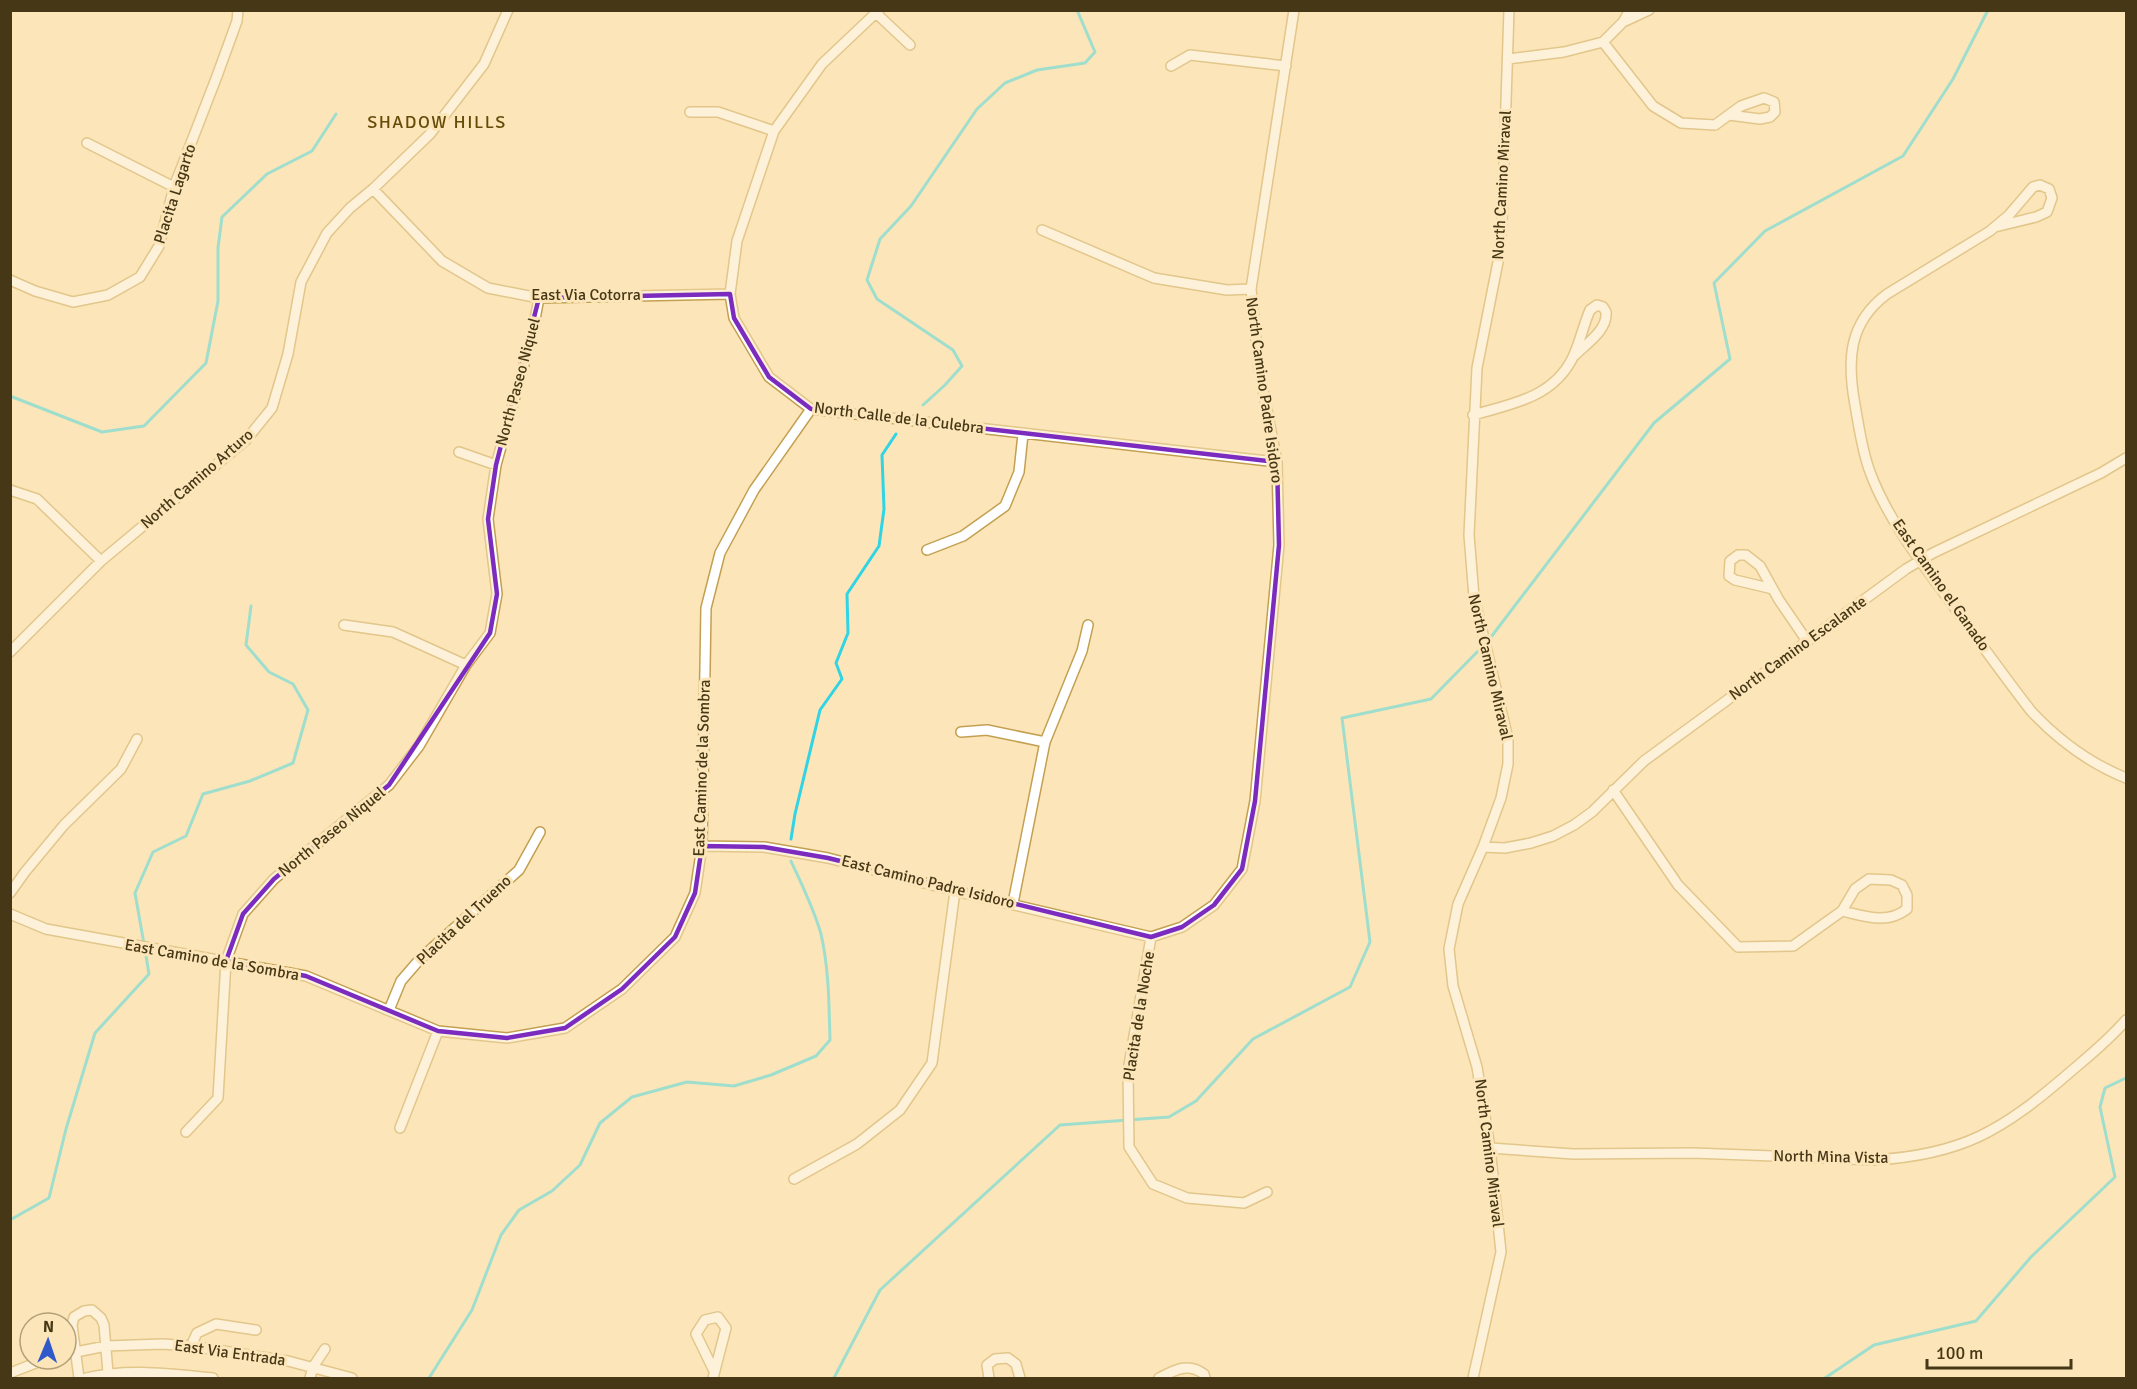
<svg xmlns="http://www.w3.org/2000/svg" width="2137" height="1389" viewBox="0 0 2137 1389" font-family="Signika,sans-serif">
<rect width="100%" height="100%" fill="#fce6b9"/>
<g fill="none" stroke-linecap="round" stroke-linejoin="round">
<path stroke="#30d4e4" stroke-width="3" d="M10,396L102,432L144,426L206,363L218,301V248L222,217L267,174L312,151L336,114
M923,405L945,385L962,366L953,350L877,299L867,280L880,239L911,206L977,109L1005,83L1037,70L1085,63L1095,52L1077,10
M1488,641L1654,423L1730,359L1714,283L1765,231L1903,156L1953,79L1988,10
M791,839L795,814L820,710L842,679L836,663L848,633L847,594L879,546L884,509L882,455L896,434
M144,944L135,893L153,852L186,836L203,794L250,781L293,763L308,710L293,684L269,672L246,645L251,606
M10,1220L49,1198L66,1129L95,1033L149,974L145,950
M429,1378L472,1310L501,1235L519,1210L552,1191L580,1165L600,1123L632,1097L687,1082L734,1086L771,1075L816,1056L830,1040C829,1005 829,969 821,934C814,909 802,885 791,861
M834,1378L880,1290L1060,1125L1169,1117L1196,1101L1253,1039L1350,987L1370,942L1342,718L1431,699L1483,646
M1825,1378L1874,1345L1976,1321L2031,1257L2115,1177L2100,1107L2105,1088L2126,1078"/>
<defs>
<path id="street" d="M879,10L822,64L774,131L737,241L730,294L734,318L769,377L811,409L1277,462
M877,14L910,45
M1623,22L1649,10
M1603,42L1623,22L1630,10
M1508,59L1564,52L1603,42L1653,106L1681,123L1715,125L1741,106L1764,98L1774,102L1775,112L1770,117L1760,119L1729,115
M1171,66L1190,55L1286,66
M690,112H718L774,131
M87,143L174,187
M373,189L442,261L488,288L539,298L730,294
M1995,227L2036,217L2047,212L2052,198L2049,189L2040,185L2033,187L2009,215L1990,231L1887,294C1848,323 1847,361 1855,405C1859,427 1862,451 1870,472C1887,518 1920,561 1949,600C1976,637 2003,675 2031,711C2059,741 2089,763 2126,778
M1042,230L1154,278L1227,290L1251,289
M10,280L35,291L73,302L108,295L140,277L159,246L174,187L217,76L237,21L238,10
M1473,415C1511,404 1552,398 1572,359C1580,343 1583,326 1590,310L1597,305L1603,307L1606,312C1608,330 1586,344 1574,356
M459,452L496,465
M10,490L37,499L101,561
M927,550L963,536L1005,506L1019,472L1023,434
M1773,589L1735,580L1729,576L1730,561L1738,555H1746L1760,566L1779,600L1807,641
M344,625L393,632L466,665
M10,652L101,561L246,440L272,408L288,354L301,282L327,233L350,208L373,189L430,134L484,64L508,10
M961,732L987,730L1045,742
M1613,790L1678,885L1738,947L1793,946L1842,911L1855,889L1869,879L1891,880L1902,885L1907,895V909C1887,925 1864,916 1842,911
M702,846L764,847L828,858L955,891L1151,937
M1483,847L1505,848L1531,843L1553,836L1574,825L1592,812L1644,761L1906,569L1933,553L2101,473L2126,458
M10,893L25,872L64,825L121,769L137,739
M1013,903L1045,742L1082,651L1088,625
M10,914L46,929L306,976L438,1031L507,1038L565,1028L622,989L675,937L695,893L702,846L706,608L720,553L754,490L811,409
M1151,937L1182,927L1214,905L1242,869L1255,801L1279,545L1277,462L1259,369L1251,289L1294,10
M1151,937L1128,1071L1129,1147L1153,1184L1187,1198L1244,1203L1267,1192
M389,1010L401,981L420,959L519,870L540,832
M400,1128L438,1031
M186,1132L218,1098L226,961L243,914L274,879L389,785L419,746L466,665L490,633L497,594L488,519L496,465L532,335L539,298
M1490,1148L1573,1154L1693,1153L1874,1160C1963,1155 2003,1130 2069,1073C2089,1056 2109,1040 2126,1020
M794,1179L857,1144L900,1110L932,1063L955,891
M191,1346L197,1333L216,1324L256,1330
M66,1354L106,1346L162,1344L191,1346L288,1361L352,1378
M10,1373L46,1359
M79,1378L72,1325L74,1317L84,1311L92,1310L101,1318L104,1325L108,1373
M86,1378C128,1368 171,1374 213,1378
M310,1378L313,1367L325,1349
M713,1378L726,1328L718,1317L705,1320L696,1334L714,1371
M989,1378L987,1365L995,1359L1008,1358L1016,1364L1020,1378
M1159,1378C1175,1370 1188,1362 1204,1374L1205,1378
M1473,1378L1501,1252L1490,1148L1477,1067L1453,986L1449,949L1458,904L1483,847L1501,798L1508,764V739L1505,726L1474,597L1469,535L1477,368L1498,262L1502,224L1509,10"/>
</defs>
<use href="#street" stroke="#c3a051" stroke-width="12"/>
<use href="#street" stroke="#fff" stroke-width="9"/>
</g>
<path d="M0 0H2137V1389H0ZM730,294L734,318L769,377L811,409L1277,462L1279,545L1255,801L1242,869L1214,905L1182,927L1151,937L828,858L764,847L702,846L695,893L675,937L622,989L565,1028L507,1038L438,1031L306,976L226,961L243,914L274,879L389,785L490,633L497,594L488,519L496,465L539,298Z" fill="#fce6b9" fill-opacity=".55" fill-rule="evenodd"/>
<path fill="none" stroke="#7b2cbf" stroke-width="4.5" stroke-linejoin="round" d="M730,294L734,318L769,377L811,409L1277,462L1279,545L1255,801L1242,869L1214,905L1182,927L1151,937L828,858L764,847L702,846L695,893L675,937L622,989L565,1028L507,1038L438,1031L306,976L226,961L243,914L274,879L389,785L490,633L497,594L488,519L496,465L539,298Z"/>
<g text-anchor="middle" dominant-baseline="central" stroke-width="6" stroke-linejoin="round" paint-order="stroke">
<g font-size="16" fill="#463716" stroke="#fce6b9">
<text transform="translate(1502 185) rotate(-87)">North Camino Miraval</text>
<text transform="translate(175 194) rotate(-72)">Placita Lagarto</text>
<text x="586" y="295">East Via Cotorra</text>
<text transform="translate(518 382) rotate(-75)">North Paseo Niquel</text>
<text transform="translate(1264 390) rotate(82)">North Camino Padre Isidoro</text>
<text transform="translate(899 418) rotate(7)">North Calle de la Culebra</text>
<text transform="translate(197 479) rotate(-41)">North Camino Arturo</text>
<text transform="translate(1941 585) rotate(55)">East Camino el Ganado</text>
<text transform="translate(1798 648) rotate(-36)">North Camino Escalante</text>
<text transform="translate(1490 667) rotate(77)">North Camino Miraval</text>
<text transform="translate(702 768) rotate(-88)">East Camino de la Sombra</text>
<text transform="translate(332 832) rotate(-39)">North Paseo Niquel</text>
<text transform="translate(928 882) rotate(14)">East Camino Padre Isidoro</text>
<text transform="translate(464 920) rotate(-43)">Placita del Trueno</text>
<text transform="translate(212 960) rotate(10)">East Camino de la Sombra</text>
<text transform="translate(1139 1016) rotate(-81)">Placita de la Noche</text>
<text transform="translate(1489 1153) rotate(83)">North Camino Miraval</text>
<text transform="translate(1831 1157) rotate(1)">North Mina Vista</text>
<text transform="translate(230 1353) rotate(8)">East Via Entrada</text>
</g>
<g font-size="18" letter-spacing="1.5" fill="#654b07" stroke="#fce6b9">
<text x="437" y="122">SHADOW HILLS</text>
</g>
</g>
<rect width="2137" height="1389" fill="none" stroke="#463716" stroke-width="24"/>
<g transform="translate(48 1341) rotate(2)"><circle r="28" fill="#fce6b9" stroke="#b3a078" stroke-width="1.5"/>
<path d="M0-4.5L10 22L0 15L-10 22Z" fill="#3159c9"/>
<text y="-9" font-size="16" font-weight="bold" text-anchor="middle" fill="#463716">N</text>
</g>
<path d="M1927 1359v9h144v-9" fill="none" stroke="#463716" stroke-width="3"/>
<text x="1936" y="1359" font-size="18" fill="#463716" stroke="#fce6b9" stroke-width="4.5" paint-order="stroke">100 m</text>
</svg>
